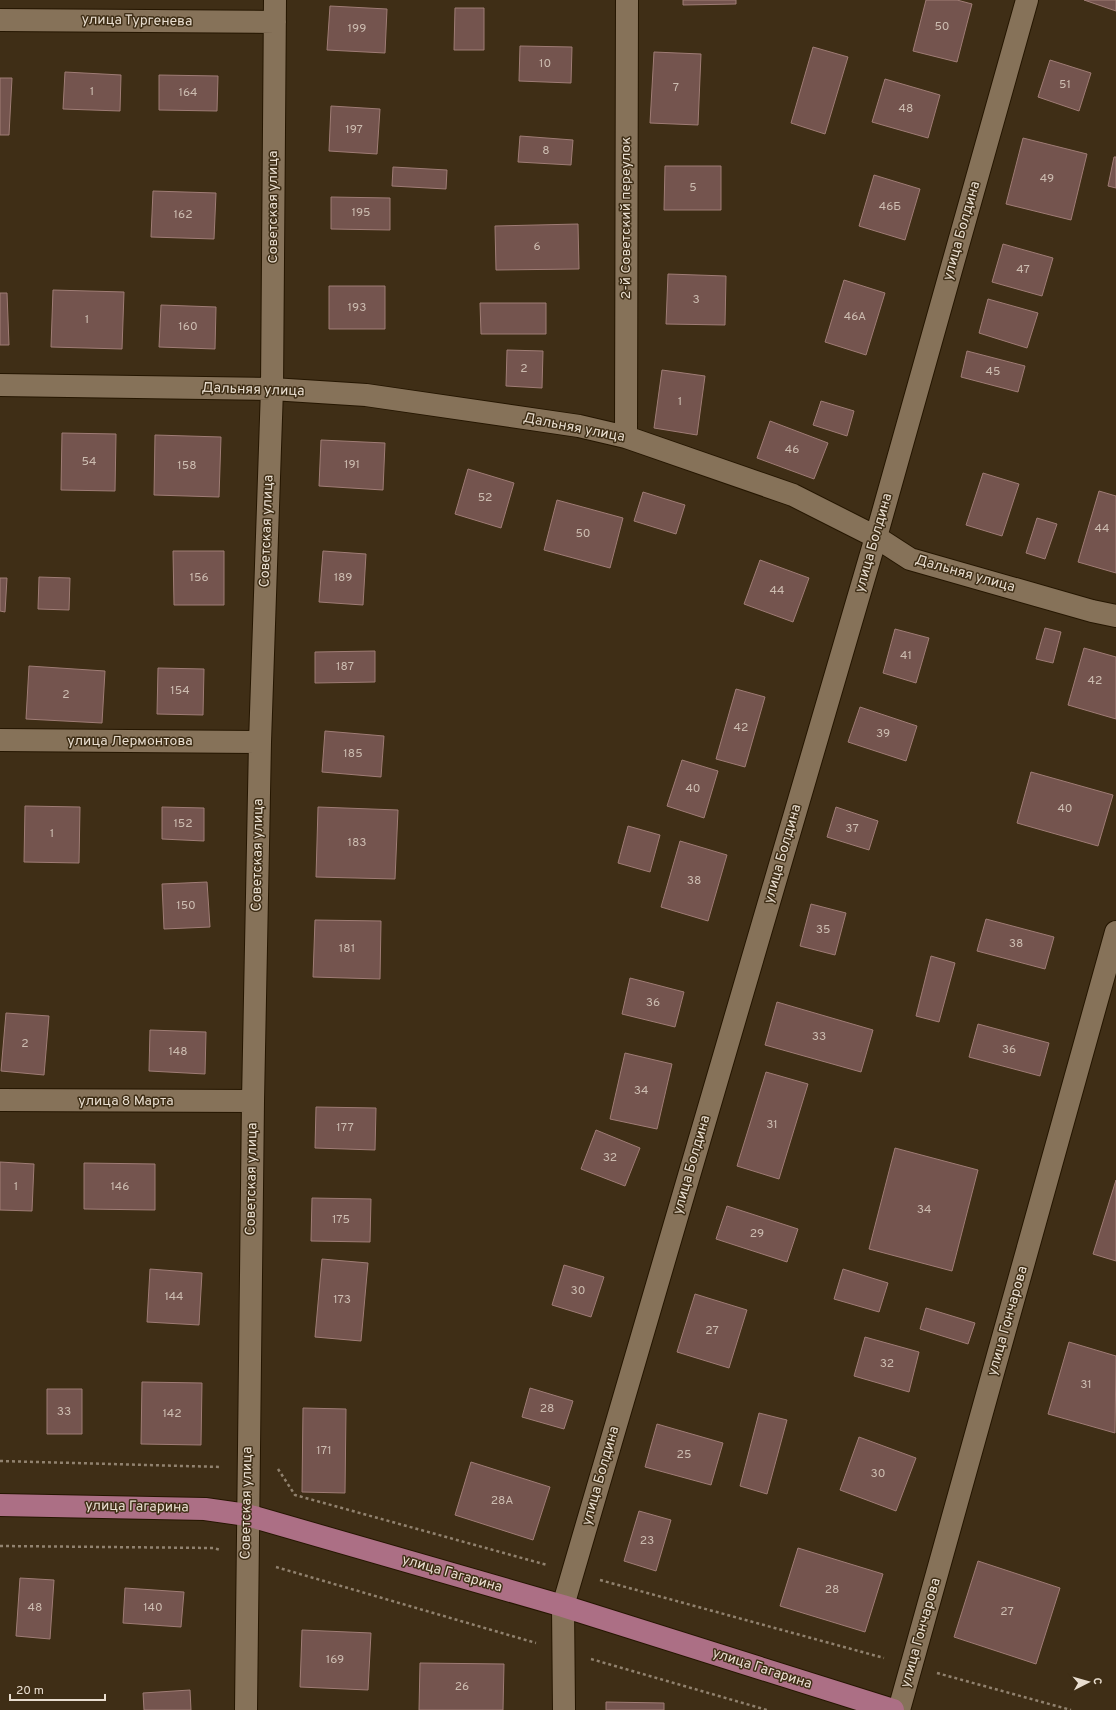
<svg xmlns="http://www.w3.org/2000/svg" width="1116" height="1710" viewBox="0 0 1116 1710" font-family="Overpass,sans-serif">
<rect width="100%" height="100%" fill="#3f2e16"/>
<path fill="#74544e" stroke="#9f7c75" d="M683,0H736V4L683,5Z
M926,0H957L972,4L957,62L913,51Z
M1084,0H1116V11Z
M330,6L387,9L385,53L327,50Z
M455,8H484V50H454Z
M520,46L572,47L571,83L519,81Z
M813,47L848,57L825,134L791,123Z
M654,52L701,54L698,125L650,123Z
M1050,60L1091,73L1079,111L1038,97Z
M65,72L121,75L120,111L63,109Z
M159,75L218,76L217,111L159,110Z
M0,78H12L9,135H0Z
M885,79L940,95L928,138L872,122Z
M331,106L380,109L377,154L329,151Z
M520,136L573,140L571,165L518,162Z
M1023,138L1087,154L1071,220L1006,204Z
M1114,157H1116V188L1108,186Z
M665,166H721V210H664Z
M393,167L447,170L446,189L392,186Z
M874,175L920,189L905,240L859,226Z
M153,191L216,193L214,239L151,237Z
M331,197L390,198V230L331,229Z
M578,224L579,269L496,270L495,226Z
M1003,244L1053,258L1042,296L992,282Z
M668,274L726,276L725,325L666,324Z
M844,280L885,293L866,355L825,342Z
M329,286H385V329H329Z
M53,290L124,292L122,349L51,347Z
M0,293H7L9,345H0Z
M988,299L1038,313L1027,348L979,333Z
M480,303H546V334H481Z
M161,305L216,307L215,349L159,347Z
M507,350L543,351L542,388L506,386Z
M967,351L1025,366L1018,392L961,377Z
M662,370L705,376L697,435L654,428Z
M821,401L854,411L847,436L813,425Z
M770,421L828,443L814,479L757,458Z
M62,433L116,434L115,491L61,490Z
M155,435L221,437L219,497L154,495Z
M321,440L385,443L383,490L319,486Z
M468,469L514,483L501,528L455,514Z
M983,473L1019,484L1002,536L966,525Z
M1099,491L1116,496V573L1078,562Z
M643,492L685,505L676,534L634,521Z
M557,500L623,518L610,568L544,550Z
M1037,518L1057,524L1045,559L1026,553Z
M173,551H224V605H174Z
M323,551L366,554L363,605L319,602Z
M760,560L809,578L793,622L744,604Z
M39,577L70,578L69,610L38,609Z
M0,578H7L5,612L0,611Z
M1045,628L1061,632L1053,663L1036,659Z
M895,629L929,638L916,683L883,673Z
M1084,648L1116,657V719L1068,705Z
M375,651V682L315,683V652Z
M29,666L105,671L102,723L26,719Z
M158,668L204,669L203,715L157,714Z
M736,689L765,697L745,767L716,759Z
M860,707L917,726L906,761L848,742Z
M325,731L384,736L381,777L322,772Z
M682,760L718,771L704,818L667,806Z
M1031,772L1113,795L1098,846L1017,823Z
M25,806L80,807L79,863L24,862Z
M162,807L204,808V841L162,839Z
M318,807L398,810L395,879L316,877Z
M836,807L878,821L869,850L827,837Z
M628,826L660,835L650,872L618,863Z
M680,841L727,855L708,921L661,907Z
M207,882L210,927L164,929L162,884Z
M811,904L846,913L835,955L800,946Z
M986,919L1054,937L1045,969L977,951Z
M315,920L381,921L380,979L313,977Z
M931,956L955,963L939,1022L916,1016Z
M630,978L684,992L675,1027L622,1014Z
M777,1002L873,1030L861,1072L765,1045Z
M6,1013L49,1016L44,1075L1,1071Z
M978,1024L1049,1043L1040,1076L969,1057Z
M150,1030L206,1032L205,1074L149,1071Z
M625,1053L672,1064L657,1129L610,1119Z
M766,1072L808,1084L779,1179L737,1166Z
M316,1107L376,1108L375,1150L315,1148Z
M596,1130L640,1148L625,1186L581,1169Z
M895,1148L978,1170L952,1271L869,1249Z
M0,1162L34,1164L32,1211L0,1210Z
M84,1163L155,1164V1210L84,1209Z
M1116,1180V1261L1093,1254Z
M312,1198L371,1199L370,1242L311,1241Z
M727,1206L798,1229L787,1262L716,1239Z
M322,1259L368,1263L361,1341L315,1337Z
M564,1265L604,1277L591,1317L552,1305Z
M150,1269L202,1273L199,1325L147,1322Z
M843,1269L888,1283L879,1312L834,1299Z
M695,1294L747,1310L729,1368L677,1352Z
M926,1308L975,1323L968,1344L920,1329Z
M865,1337L919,1352L909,1392L854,1376Z
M1069,1342L1116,1356L1115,1433L1048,1414Z
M142,1382L202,1383L201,1445L141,1444Z
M530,1388L573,1401L564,1429L522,1417Z
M47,1389H82V1434H47Z
M303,1408L346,1409L345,1493L302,1492Z
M759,1413L787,1420L767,1494L740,1486Z
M657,1424L723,1443L711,1485L645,1467Z
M859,1437L916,1458L896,1511L840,1490Z
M471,1462L550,1487L533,1540L455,1515Z
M639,1511L671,1520L656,1571L624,1561Z
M798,1548L883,1574L865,1632L780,1606Z
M978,1561L1060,1588L1036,1664L954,1637Z
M20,1578L54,1580L50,1639L16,1636Z
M125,1588L184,1592L181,1627L123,1623Z
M302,1630L371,1633L368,1690L300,1687Z
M420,1663L504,1664L503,1710H419Z
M190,1690L191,1710H144L143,1693Z
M606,1702L664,1703V1710H606Z"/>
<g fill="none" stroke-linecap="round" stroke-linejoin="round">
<defs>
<path id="minor" d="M0,20L275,22
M0,385L272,389L366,395L579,426L626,437L793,495L876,537L910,559L1092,611L1116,616
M626,437L627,0
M0,740L260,742
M0,1100L253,1101
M246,1710L253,1101L260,742L272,389L275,0
M564,1710L563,1606L876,537L1027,0
M899,1710L1116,932"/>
<path id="major" d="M0,1505L205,1509L247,1515L563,1606L893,1710"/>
</defs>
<use href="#minor" stroke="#251600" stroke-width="24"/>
<use href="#major" stroke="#251600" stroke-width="24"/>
<path stroke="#91826f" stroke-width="2.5" stroke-dasharray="3 3" stroke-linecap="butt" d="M0,1461L221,1467
M278,1469L295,1495L547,1565
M0,1546L213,1548L221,1550
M276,1567L536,1643
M600,1580L884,1658
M591,1659L767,1710
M937,1673L1071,1710"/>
<use href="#minor" stroke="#867259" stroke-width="22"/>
<use href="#major" stroke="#ac6f85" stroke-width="22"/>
</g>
<g text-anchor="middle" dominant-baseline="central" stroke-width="3" stroke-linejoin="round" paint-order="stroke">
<g font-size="12" fill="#ccbcb0">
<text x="942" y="27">50</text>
<text x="357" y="29">199</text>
<text x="545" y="64">10</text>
<text x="1065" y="85">51</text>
<text x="676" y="88">7</text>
<text x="92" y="92">1</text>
<text x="188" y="93">164</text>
<text x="906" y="109">48</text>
<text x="354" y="130">197</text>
<text x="546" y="151">8</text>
<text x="1047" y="179">49</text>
<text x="693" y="188">5</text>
<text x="890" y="207">46Б</text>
<text x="361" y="213">195</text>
<text x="183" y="215">162</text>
<text x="537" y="247">6</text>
<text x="1023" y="270">47</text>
<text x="696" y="300">3</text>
<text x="357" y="308">193</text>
<text x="855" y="317">46А</text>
<text x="87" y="320">1</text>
<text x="188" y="327">160</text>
<text x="524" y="369">2</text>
<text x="993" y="372">45</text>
<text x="680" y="402">1</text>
<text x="792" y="450">46</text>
<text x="89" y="462">54</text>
<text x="352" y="465">191</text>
<text x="187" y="466">158</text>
<text x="485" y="498">52</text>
<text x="1102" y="529">44</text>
<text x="583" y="534">50</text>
<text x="199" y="578">156</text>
<text x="343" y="578">189</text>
<text x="777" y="591">44</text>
<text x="906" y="656">41</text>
<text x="345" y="667">187</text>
<text x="1095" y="681">42</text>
<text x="180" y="691">154</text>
<text x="66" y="695">2</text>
<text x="741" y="728">42</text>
<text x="883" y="734">39</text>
<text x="353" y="754">185</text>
<text x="693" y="789">40</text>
<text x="1065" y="809">40</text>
<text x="183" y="824">152</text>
<text x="852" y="829">37</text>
<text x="52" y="834">1</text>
<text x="357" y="843">183</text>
<text x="694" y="881">38</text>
<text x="186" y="906">150</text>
<text x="823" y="930">35</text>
<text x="1016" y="944">38</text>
<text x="347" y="949">181</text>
<text x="653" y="1003">36</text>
<text x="819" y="1037">33</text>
<text x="25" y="1044">2</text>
<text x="1009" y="1050">36</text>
<text x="178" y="1052">148</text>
<text x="641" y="1091">34</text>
<text x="772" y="1125">31</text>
<text x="345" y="1128">177</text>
<text x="610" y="1158">32</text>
<text x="16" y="1187">1</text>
<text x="120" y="1187">146</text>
<text x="924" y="1210">34</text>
<text x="341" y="1220">175</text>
<text x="757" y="1234">29</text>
<text x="578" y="1291">30</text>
<text x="174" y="1297">144</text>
<text x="342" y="1300">173</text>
<text x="712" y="1331">27</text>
<text x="887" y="1364">32</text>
<text x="1086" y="1385">31</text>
<text x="547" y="1409">28</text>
<text x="64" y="1412">33</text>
<text x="172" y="1414">142</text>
<text x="324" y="1451">171</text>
<text x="684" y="1455">25</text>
<text x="878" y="1474">30</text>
<text x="502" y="1501">28А</text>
<text x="647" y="1541">23</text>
<text x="832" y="1590">28</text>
<text x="35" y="1608">48</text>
<text x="153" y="1608">140</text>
<text x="1007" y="1612">27</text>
<text x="335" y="1660">169</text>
<text x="462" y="1687">26</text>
</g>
<g font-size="14" fill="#e9ded0" stroke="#3f2e16">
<text transform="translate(137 21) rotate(1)">улица Тургенева</text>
<text transform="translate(273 207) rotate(-90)">Советская улица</text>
<text transform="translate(626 218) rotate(-90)">2-й Советский переулок</text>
<text transform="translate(962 231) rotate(-74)">улица Болдина</text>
<text transform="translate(253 390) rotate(2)">Дальняя улица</text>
<text transform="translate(574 428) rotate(11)">Дальняя улица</text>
<text transform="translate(267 531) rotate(-88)">Советская улица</text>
<text transform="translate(874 543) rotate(-74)">улица Болдина</text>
<text transform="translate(965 574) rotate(16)">Дальняя улица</text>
<text x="130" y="741">улица Лермонтова</text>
<text transform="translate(783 854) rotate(-74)">улица Болдина</text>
<text transform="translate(258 855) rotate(-89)">Советская улица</text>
<text x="126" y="1101">улица 8 Марта</text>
<text transform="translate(692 1165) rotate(-74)">улица Болдина</text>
<text transform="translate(252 1179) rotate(-89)">Советская улица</text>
<text transform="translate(1008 1321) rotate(-74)">улица Гончарова</text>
<text transform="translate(601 1476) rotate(-74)">улица Болдина</text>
<text transform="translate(247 1503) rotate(-89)">Советская улица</text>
<text transform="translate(137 1507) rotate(1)">улица Гагарина</text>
<text transform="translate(452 1574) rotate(16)">улица Гагарина</text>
<text transform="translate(921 1633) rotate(-74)">улица Гончарова</text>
<text transform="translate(762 1669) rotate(18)">улица Гагарина</text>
</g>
</g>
<g transform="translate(1088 1682) rotate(84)" stroke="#3f2e16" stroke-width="3" paint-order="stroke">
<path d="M0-3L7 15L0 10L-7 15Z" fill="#e9ded0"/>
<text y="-6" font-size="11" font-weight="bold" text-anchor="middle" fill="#e9ded0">С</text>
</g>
<path d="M10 1694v6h95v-6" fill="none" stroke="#e9ded0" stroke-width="2"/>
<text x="16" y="1694" font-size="12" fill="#e9ded0" stroke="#3f2e16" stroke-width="3" paint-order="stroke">20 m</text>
</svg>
